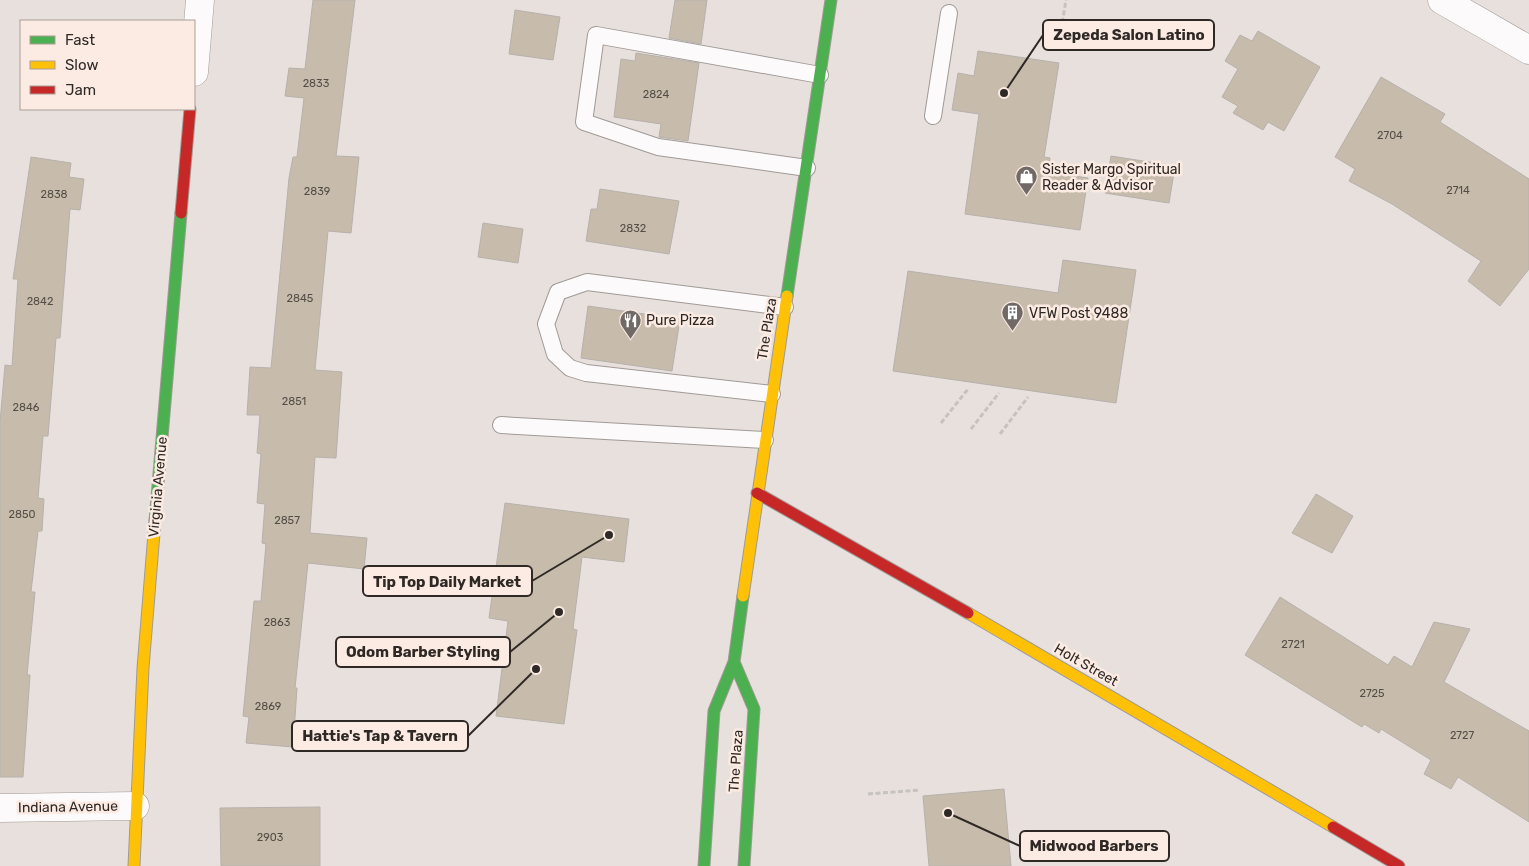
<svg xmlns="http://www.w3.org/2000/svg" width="1529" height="866" viewBox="0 0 1529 866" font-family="Rubik,sans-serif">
<rect width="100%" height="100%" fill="#e8e0dc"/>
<path fill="#c7bcab" stroke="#b6b1ad" d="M313,0H355L336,156L359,157L351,233L328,231L315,370L342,372L336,458L315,457L310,533L367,538L364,569L308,563L295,688H297L293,747L246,743L249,717L243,716L254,601H261L266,544L262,543L265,504L257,503L261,454L257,453L260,415H247L250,367L271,368L289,178L293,157H297L304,98L285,96L289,68L305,69Z
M675,0H707L701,44L669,38Z
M515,10L560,17L553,60L509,54Z
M1258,31L1320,67L1284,131L1268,122L1263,130L1233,113L1238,106L1222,97L1238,69L1225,61L1240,35L1252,41Z
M978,51L1059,63L1044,157L1050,158L1048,172L1088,178L1080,230L965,214L979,114L952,110L958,73L974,76Z
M636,53L699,63L688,141L659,137L661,124L614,117L621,59L635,61Z
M1381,77L1445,114L1440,122L1529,179V269L1500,306L1468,281L1481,261L1392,204L1349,181L1355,169L1335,157Z
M1111,156L1175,166L1169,203L1105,193Z
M31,157L71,163L69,177L84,179L80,210L70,209L60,338H56L48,436H43L38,498L44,499L42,531H38L31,592H35L27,675H30L23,777H0V422L5,365L12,366L18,279H13Z
M600,189L679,201L669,254L586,241L591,209H597Z
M483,223L523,229L518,263L478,257Z
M1063,260L1136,270L1116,403L893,371L908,271L1058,293Z
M588,306L680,319L672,371L581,358Z
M1316,494L1353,516L1332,553L1292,533Z
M505,503L629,519L624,562L582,557L573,629L577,630L564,724L496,716L508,621L489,618Z
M1280,597L1388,665L1394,656L1412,667L1434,622L1470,629L1444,682L1529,731V822L1458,777L1451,789L1424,774L1431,760L1381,729L1379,733L1364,724L1362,727L1245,655Z
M1004,789L1011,866H929L923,796Z
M320,807V866H221L220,808Z"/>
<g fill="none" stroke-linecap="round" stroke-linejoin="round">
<defs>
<path id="lane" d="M933,116L949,13
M807,168L658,147L584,122L596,35L820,75
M772,394L586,373L570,368L555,354L546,324L558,292L587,282L785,307
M501,425L765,440"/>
<path id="street" d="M1442,0L1529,50
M194,72L200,0
M0,808L135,806"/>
<path id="fast" d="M787,296L831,0
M155,521L181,213
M734,662L754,709L744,866
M704,866L714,711L734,662L743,596"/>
<path id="slow" d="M743,596L787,296
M968,613L1333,827
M134,866L143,668L155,521"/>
<path id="jam" d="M181,213L190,109
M757,493L968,613
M1333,827L1399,866"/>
</defs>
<use href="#lane" stroke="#a09a97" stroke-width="18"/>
<use href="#street" stroke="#a09a97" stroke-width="29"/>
<use href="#fast" stroke="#a09a97" stroke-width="13"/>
<use href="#slow" stroke="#a09a97" stroke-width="13"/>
<use href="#jam" stroke="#a09a97" stroke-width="13"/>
<path stroke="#c5c2c0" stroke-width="3" stroke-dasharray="5 2.5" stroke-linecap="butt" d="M1061,30L1066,0
M941,423L968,389
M971,429L999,393
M1000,434L1028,397
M868,794L920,790"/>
<use href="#lane" stroke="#fcfafa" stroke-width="16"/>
<use href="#street" stroke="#fcfafa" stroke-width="28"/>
<use href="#fast" stroke="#4caf50" stroke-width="11"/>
<use href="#slow" stroke="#ffc107" stroke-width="11"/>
<use href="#jam" stroke="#c62828" stroke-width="11"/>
</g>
<defs>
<symbol id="shop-pin" viewBox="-11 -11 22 30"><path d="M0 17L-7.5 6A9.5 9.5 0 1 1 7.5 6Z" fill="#706966" stroke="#fcebe3"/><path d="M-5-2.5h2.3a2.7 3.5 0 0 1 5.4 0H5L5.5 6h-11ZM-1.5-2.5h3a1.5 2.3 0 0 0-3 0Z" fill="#fff"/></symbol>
<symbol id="building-pin" viewBox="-11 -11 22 30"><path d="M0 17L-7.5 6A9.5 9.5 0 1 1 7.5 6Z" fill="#706966" stroke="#fcebe3"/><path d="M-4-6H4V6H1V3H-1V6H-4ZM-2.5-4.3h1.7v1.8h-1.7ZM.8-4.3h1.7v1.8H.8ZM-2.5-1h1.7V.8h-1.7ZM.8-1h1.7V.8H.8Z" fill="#fff"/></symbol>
<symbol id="restaurant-pin" viewBox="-11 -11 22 30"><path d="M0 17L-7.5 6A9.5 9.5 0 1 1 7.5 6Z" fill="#706966" stroke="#fcebe3"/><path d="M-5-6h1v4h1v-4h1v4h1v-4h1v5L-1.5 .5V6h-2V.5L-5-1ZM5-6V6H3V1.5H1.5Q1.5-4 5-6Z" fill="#fff"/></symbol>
</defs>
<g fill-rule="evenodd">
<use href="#shop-pin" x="1014" y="164" width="25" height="34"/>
<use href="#building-pin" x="1000" y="300" width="25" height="34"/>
<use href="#restaurant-pin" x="618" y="308" width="25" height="34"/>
</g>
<g text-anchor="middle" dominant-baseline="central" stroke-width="5" stroke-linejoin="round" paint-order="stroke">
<g font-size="11" fill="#554e47">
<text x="316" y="83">2833</text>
<text x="656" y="94">2824</text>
<text x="1390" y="135">2704</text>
<text x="1458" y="190">2714</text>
<text x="317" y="191">2839</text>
<text x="54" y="194">2838</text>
<text x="633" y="228">2832</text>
<text x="300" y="298">2845</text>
<text x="40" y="301">2842</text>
<text x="294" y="401">2851</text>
<text x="26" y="407">2846</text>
<text x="22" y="514">2850</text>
<text x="287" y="520">2857</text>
<text x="277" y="622">2863</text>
<text x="1293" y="644">2721</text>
<text x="1372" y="693">2725</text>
<text x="268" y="706">2869</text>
<text x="1462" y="735">2727</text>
<text x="270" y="837">2903</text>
</g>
<g font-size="14" fill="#2f2926" stroke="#fcebe3" text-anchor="start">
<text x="1042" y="169">Sister Margo Spiritual<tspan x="1042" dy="16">Reader &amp; Advisor</tspan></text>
<text x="1029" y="313">VFW Post 9488</text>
<text x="646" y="320">Pure Pizza</text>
</g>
<g font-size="14" fill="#2f2926" stroke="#fcebe3">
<text transform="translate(767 329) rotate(-81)">The Plaza</text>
<text transform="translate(158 487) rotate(-85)">Virginia Avenue</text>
<text transform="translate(1086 665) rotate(30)">Holt Street</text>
<text transform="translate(736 761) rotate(-86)">The Plaza</text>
<text transform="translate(68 807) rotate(-1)">Indiana Avenue</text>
</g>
</g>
<path fill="none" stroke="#2f2926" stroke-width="2" d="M1004 93L1043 35M609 535L532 581M559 612L510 652M536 669L468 736M948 813L1020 846"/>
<g fill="#2f2926" stroke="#fcebe3" stroke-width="2">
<circle cx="1004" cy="93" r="5"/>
<circle cx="609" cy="535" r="5"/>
<circle cx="559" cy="612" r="5"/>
<circle cx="536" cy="669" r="5"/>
<circle cx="948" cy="813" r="5"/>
</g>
<g fill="#fcebe3" stroke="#2f2926" stroke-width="2">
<rect x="1043" y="20" width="171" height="30" rx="5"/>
<rect x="363" y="566" width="169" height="30" rx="5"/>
<rect x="336" y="637" width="174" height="30" rx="5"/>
<rect x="292" y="721" width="176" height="30" rx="5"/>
<rect x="1020" y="831" width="149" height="30" rx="5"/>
</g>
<g font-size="15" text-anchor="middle" font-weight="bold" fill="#2f2926">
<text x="1129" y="40">Zepeda Salon Latino</text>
<text x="447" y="587">Tip Top Daily Market</text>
<text x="423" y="657">Odom Barber Styling</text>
<text x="380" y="741">Hattie's Tap &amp; Tavern</text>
<text x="1094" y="851">Midwood Barbers</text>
</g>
<rect x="20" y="20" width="175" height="90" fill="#fcebe3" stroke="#aa9d97"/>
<rect x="30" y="36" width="25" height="8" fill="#4caf50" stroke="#aa9d97"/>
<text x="65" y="45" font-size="15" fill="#2f2926">Fast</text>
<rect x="30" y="61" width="25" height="8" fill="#ffc107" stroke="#aa9d97"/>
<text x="65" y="70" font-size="15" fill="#2f2926">Slow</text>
<rect x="30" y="86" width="25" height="8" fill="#c62828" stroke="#aa9d97"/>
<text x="65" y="95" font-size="15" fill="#2f2926">Jam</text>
</svg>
